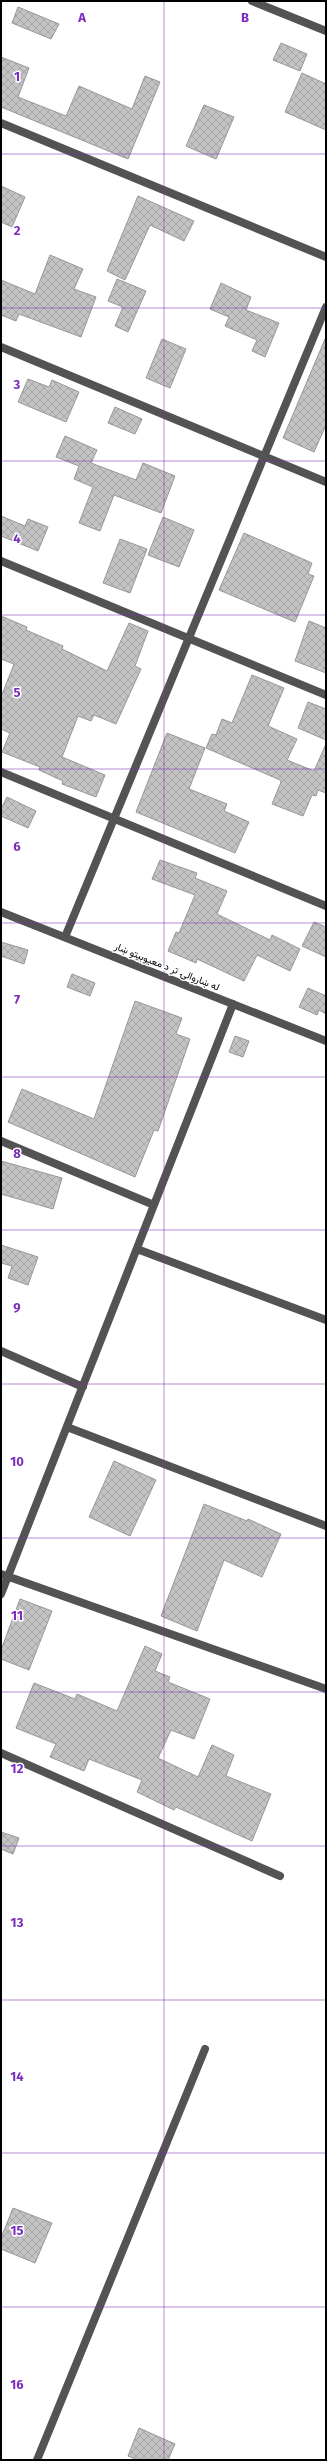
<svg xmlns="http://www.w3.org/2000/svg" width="327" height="2461" viewBox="0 0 327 2461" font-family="'Fira Sans',Vazirmatn,sans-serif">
<defs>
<pattern id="building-cross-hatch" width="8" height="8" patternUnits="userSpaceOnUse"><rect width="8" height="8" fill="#c3c3c3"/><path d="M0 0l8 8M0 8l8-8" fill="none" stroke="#a6a6a6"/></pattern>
</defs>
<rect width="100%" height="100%" fill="#fff"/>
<path fill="url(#building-cross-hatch)" stroke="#979797" d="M18,7L59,24L51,39L12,23Z
M281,43L307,54L300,71L273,60Z
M1,57L29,68L18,97L66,116L79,86L132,109L145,76L160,82L128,159L1,107Z
M302,73L326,84V130L285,112Z
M204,105L234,117L216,159L186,146Z
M1,186L25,197L12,227L1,222Z
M138,196L194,221L184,241L150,225L125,280L107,271Z
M50,255L83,269L74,289L96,297L81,337L19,314L16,321L1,315V280L35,294Z
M117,279L146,291L128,332L115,326L123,307L108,301Z
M221,283L251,297L246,310L279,323L265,357L252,351L257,340L225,326L229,317L210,309Z
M162,339L186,349L170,388L146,378Z
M325,339L326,425L314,452L283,438Z
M28,379L49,387L52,380L79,392L66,422L18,402Z
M115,407L142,419L135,434L108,423Z
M65,436L97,450L91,463L136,480L143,463L175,476L161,513L114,495L100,531L79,523L93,487L74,479L79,466L56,457Z
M1,516L25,526L28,519L48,527L38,551L1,536Z
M163,517L194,530L179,567L148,555Z
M244,533L312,563L308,574L314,576L295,622L219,590Z
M120,539L147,549L130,593L103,583Z
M1,616L27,627L26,630L63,646L62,649L107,671L129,623L148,631L135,666L141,669L116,724L94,715L91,721L78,716L62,757L105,775L96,797L62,784L63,781L39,770L40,767L2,752L10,733L1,729V697L14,664L1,659Z
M309,621L326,628V673L295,661Z
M252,675L284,688L268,726L297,739L287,760L314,771L326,744V793L318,790L316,796L312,795L303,816L272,804L281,782L280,780L206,748L212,734L216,735L222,719L232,723Z
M308,702L326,709V740L298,728Z
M167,733L205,748L189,789L227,804L224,811L249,822L235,853L136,812Z
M7,797L36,811L28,828L1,816V809Z
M160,860L197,873L195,878L227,891L217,914L270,940L272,935L300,949L290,971L257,955L244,981L197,959L196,963L168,951L176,932L179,933L195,895L152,879Z
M314,922L326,927V957L302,946Z
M1,942L28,950L24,964L1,956Z
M72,974L95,983L90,996L67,987Z
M308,988L326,996V1014L319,1010L317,1015L299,1007Z
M135,1001L182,1018L176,1034L190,1039L158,1131L154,1130L135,1177L8,1122L22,1089L94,1119Z
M235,1036L249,1041L243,1057L229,1052Z
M1,1161L62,1178L53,1209L1,1194Z
M1,1245L38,1257L28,1285L8,1278L12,1266L1,1263Z
M114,1461L156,1480L130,1536L89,1517Z
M204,1504L247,1521L248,1519L281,1534L262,1577L224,1560L197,1631L161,1616Z
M20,1599L52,1611L29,1670L1,1659V1650Z
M145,1646L162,1654L155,1671L170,1677L168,1682L210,1699L194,1739L171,1730L158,1758L198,1777L212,1745L234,1755L226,1776L271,1794L252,1841L176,1807L174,1810L137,1792L142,1780L89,1759L84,1771L50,1757L56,1744L16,1728L34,1683L75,1699L77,1694L117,1711Z
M1,1832L19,1838L13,1854L1,1849Z
M13,2208L52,2223L35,2263L1,2249V2238Z
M139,2428L175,2444L168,2460H138L128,2456Z"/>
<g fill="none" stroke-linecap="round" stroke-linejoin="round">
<path stroke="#535353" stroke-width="8" d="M252,1L326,31
M1,123L326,257
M1,347L326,482
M1,561L326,695
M1,772L326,906
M65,937L326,307
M1,1141L154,1205
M137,1249L326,1320
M1,1351L83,1387
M67,1427L326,1526
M1,1574L326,1689
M1,1594L233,1004
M1,1753L280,1876
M37,2460L205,2049"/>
<path stroke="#535353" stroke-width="8" d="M1,912L326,1041"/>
</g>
<path fill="none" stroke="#7b2cbf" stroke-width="1" stroke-opacity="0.55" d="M164,1V2460M1,154H326M1,308H326M1,461H326M1,615H326M1,769H326M1,923H326M1,1077H326M1,1230H326M1,1384H326M1,1538H326M1,1692H326M1,1846H326M1,2000H326M1,2153H326M1,2307H326"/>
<g text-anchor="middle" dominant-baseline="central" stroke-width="3" stroke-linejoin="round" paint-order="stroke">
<g font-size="10" fill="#000" stroke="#fff">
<text transform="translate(167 967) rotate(22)">له ښاروالۍ تر د معیوبیتو ښار</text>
</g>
</g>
<g font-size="13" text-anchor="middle" font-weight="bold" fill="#7b2cbf" stroke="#fff" stroke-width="3" stroke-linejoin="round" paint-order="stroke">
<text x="82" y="22">A</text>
<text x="245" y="22">B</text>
<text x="17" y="81">1</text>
<text x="17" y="235">2</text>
<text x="17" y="389">3</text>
<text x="17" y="543">4</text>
<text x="17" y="697">5</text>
<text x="17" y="851">6</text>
<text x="17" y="1004">7</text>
<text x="17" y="1158">8</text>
<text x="17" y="1312">9</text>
<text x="17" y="1466">10</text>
<text x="17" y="1620">11</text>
<text x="17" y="1773">12</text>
<text x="17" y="1927">13</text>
<text x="17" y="2081">14</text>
<text x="17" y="2235">15</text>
<text x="17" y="2389">16</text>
</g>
<rect width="327" height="2461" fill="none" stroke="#000000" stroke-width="4"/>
</svg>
